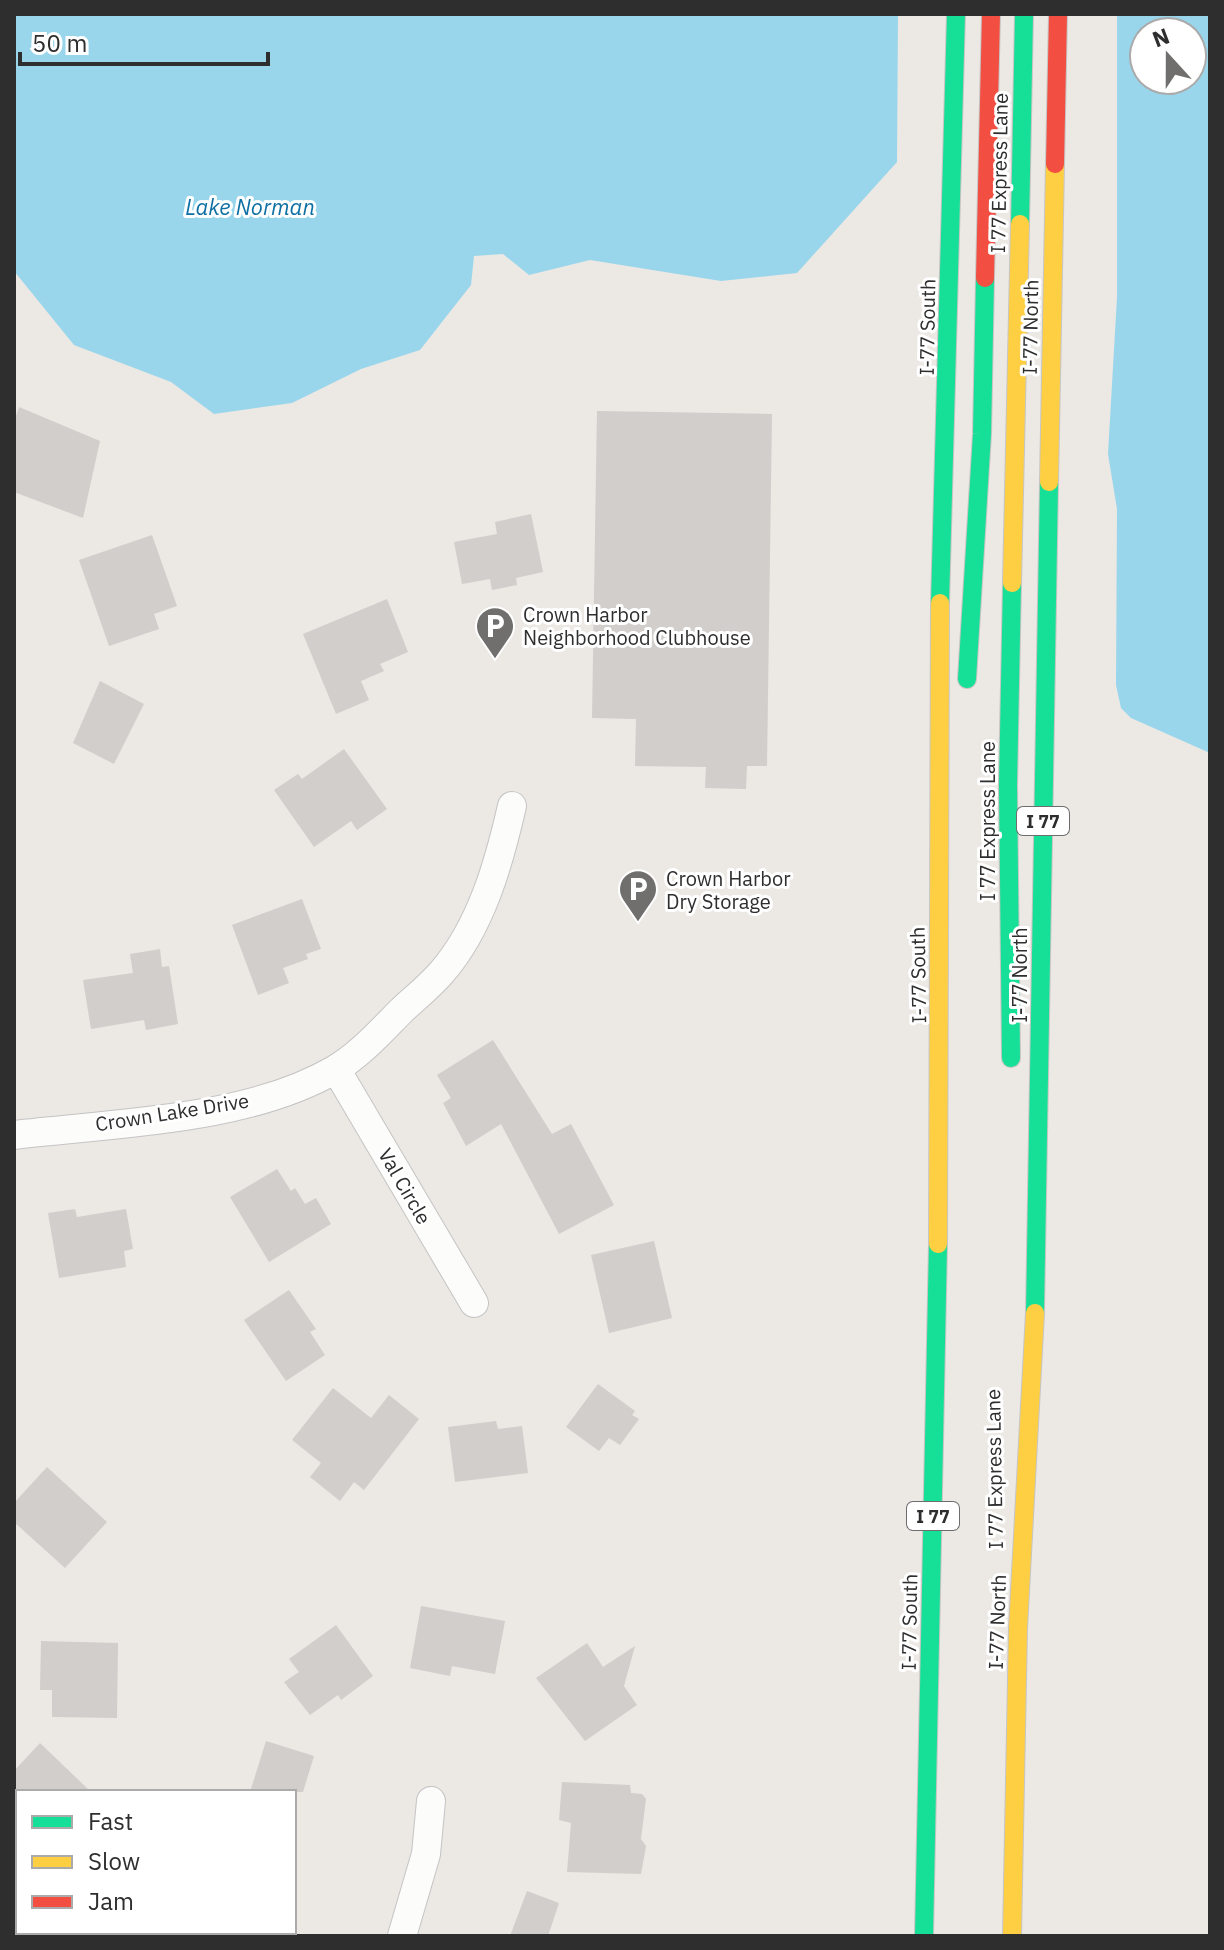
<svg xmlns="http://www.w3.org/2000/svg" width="1224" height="1950" viewBox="0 0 1224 1950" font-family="'IBM Plex Sans',sans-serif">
<rect width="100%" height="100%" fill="#ece8e4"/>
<path fill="#99d6ec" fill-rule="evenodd" d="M14,14H898L897,162L797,273L721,281L590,260L529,275L503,254L474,256L471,285L420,350L361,369L292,403L214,414L171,382L74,345L14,271Z
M1117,14H1210V753L1131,718L1121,708L1116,685L1117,509L1108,454L1117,297ZM1144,32H1192V80H1144Z"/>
<path fill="#d1cecb" d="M19,407L100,441L83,518L14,492V422Z
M597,411L772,414L767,766H747L746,789L705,788L706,767L635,766L636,719L592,718Z
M531,514L543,572L516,578L517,585L492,590L490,579L462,584L454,542L497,534L495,522Z
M152,535L177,606L154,614L159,629L109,646L79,560Z
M387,599L408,652L380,664L384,671L361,681L369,700L336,714L303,634Z
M100,681L144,704L114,764L73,743Z
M344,749L387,809L357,830L351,821L314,847L274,790L298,774L302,779Z
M302,899L321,949L306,954L308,959L283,968L289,983L258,995L232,925Z
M160,949L162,967L169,966L178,1024L146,1030L144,1020L91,1029L83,980L133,973L130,954Z
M493,1040L552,1134L571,1124L614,1205L559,1234L501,1124L466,1146L443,1103L451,1098L437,1075Z
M277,1169L291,1191L295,1188L305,1204L316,1198L331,1224L269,1262L230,1197Z
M75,1209L77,1217L126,1209L133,1249L124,1251L126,1267L59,1278L48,1213Z
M654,1241L672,1318L609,1333L591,1255Z
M289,1290L316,1329L310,1332L325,1355L286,1381L244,1320Z
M598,1384L635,1411L632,1415L639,1419L620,1445L609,1438L599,1451L566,1427Z
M333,1388L371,1418L389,1395L419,1419L364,1490L354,1482L340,1501L310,1477L321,1463L292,1440Z
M496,1421L498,1429L522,1426L528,1473L455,1482L448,1427Z
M47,1467L107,1522L65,1568L14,1522V1503Z
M421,1606L505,1621L495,1674L452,1666L450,1676L410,1668Z
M336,1625L373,1676L341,1700L338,1695L310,1715L284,1682L299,1672L289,1659Z
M41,1641L118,1643L117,1718L52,1717V1690H40Z
M587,1643L603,1667L635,1646L624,1686L637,1705L585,1741L536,1678Z
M266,1741L314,1756L303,1792H250Z
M40,1743L91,1792H14V1771Z
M562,1782L630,1785L631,1793L642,1794L646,1799L641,1839L646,1846L641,1874L567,1872L571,1823L559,1820Z
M527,1891L559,1903L548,1936H510Z"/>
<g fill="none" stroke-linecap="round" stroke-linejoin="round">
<defs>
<path id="street" d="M336,1069L474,1303
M14,1135C114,1123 246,1121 334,1070C360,1055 381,1031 402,1010C415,998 430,986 442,972C481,927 499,863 512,806
M402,1936L426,1854L431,1801"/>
<path id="fast" d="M1020,224L1024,14
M940,603L956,14
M967,679L982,434L985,278
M1011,1058L1008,785L1012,583
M1035,1313L1049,482
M924,1936L938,1244"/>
<path id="slow" d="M1049,482L1055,164
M1012,583L1020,224
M938,1244L940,603
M1012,1936L1018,1628L1035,1313"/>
<path id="jam" d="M1055,164L1058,14
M985,278L991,14"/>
</defs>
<use href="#street" stroke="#c5c4c5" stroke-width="30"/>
<use href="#fast" stroke="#c6c5c4" stroke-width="20"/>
<use href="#slow" stroke="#c6c5c4" stroke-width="20"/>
<use href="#jam" stroke="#c6c5c4" stroke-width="20"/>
<use href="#street" stroke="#fcfcfb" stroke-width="28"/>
<use href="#fast" stroke="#16e098" stroke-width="18"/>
<use href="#slow" stroke="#ffcf43" stroke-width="18"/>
<use href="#jam" stroke="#f24e42" stroke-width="18"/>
</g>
<defs>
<symbol id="parking-pin" viewBox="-11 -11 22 30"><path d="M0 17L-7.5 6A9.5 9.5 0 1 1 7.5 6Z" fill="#706f6e" stroke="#fff"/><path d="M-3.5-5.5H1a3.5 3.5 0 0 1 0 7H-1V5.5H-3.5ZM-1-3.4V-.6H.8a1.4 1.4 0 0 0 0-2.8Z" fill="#fff"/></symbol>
</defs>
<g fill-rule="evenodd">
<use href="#parking-pin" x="473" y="604" width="44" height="60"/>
<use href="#parking-pin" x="616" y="867" width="44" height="60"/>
</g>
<g text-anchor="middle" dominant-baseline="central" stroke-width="6" stroke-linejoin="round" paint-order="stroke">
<g fill="#fff" stroke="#6d6d6d" stroke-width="2">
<rect x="1017" y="807" width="52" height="28" rx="6"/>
<rect x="907" y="1502" width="52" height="28" rx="6"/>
</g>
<g font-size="18" font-weight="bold" fill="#2e2e2e">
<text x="1043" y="821">I 77</text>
<text x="933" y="1516">I 77</text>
</g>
<g font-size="20" fill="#2e2e2e" stroke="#fff">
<text transform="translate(999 173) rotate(-89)">I 77 Express Lane</text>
<text transform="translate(927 327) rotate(-89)">I-77 South</text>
<text transform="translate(1030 327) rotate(-89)">I-77 North</text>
<text transform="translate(987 821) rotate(-90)">I 77 Express Lane</text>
<text transform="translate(918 975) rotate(-91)">I-77 South</text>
<text transform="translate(1019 975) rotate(-90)">I-77 North</text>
<text transform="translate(172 1112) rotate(-9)">Crown Lake Drive</text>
<text transform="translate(405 1186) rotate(60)">Val Circle</text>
<text transform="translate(994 1469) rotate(-91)">I 77 Express Lane</text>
<text transform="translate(909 1622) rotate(-89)">I-77 South</text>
<text transform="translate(997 1622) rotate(-88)">I-77 North</text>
</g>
<g font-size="20" fill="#2e2e2e" stroke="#fff" text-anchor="start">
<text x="523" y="614">Crown Harbor<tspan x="523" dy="23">Neighborhood Clubhouse</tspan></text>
<text x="666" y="878">Crown Harbor<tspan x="666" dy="23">Dry Storage</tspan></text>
</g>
<g font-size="22" font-style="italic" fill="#0d6fa3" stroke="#fff">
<text x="250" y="206">Lake Norman</text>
</g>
</g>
<rect width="1224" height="1950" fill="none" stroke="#2e2e2e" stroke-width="32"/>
<rect x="16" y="1790" width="280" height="144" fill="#ffffff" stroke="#ababab" stroke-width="2"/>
<rect x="32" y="1816" width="40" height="12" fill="#16e098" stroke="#ababab" stroke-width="2"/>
<text x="88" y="1830" font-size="24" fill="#2e2e2e">Fast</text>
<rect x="32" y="1856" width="40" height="12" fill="#ffcf43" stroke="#ababab" stroke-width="2"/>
<text x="88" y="1870" font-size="24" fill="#2e2e2e">Slow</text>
<rect x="32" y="1896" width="40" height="12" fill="#f24e42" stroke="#ababab" stroke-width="2"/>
<text x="88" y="1910" font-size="24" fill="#2e2e2e">Jam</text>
<g transform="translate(1168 56) rotate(339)"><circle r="38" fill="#ffffff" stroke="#ababab" stroke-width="2"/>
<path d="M0-6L14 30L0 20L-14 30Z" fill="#706f6e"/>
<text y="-12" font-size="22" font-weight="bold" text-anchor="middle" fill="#2e2e2e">N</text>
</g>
<path d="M20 52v12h248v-12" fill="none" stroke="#2e2e2e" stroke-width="4"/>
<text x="32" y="52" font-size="24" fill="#2e2e2e" stroke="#ffffff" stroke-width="6" paint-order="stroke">50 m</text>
</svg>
